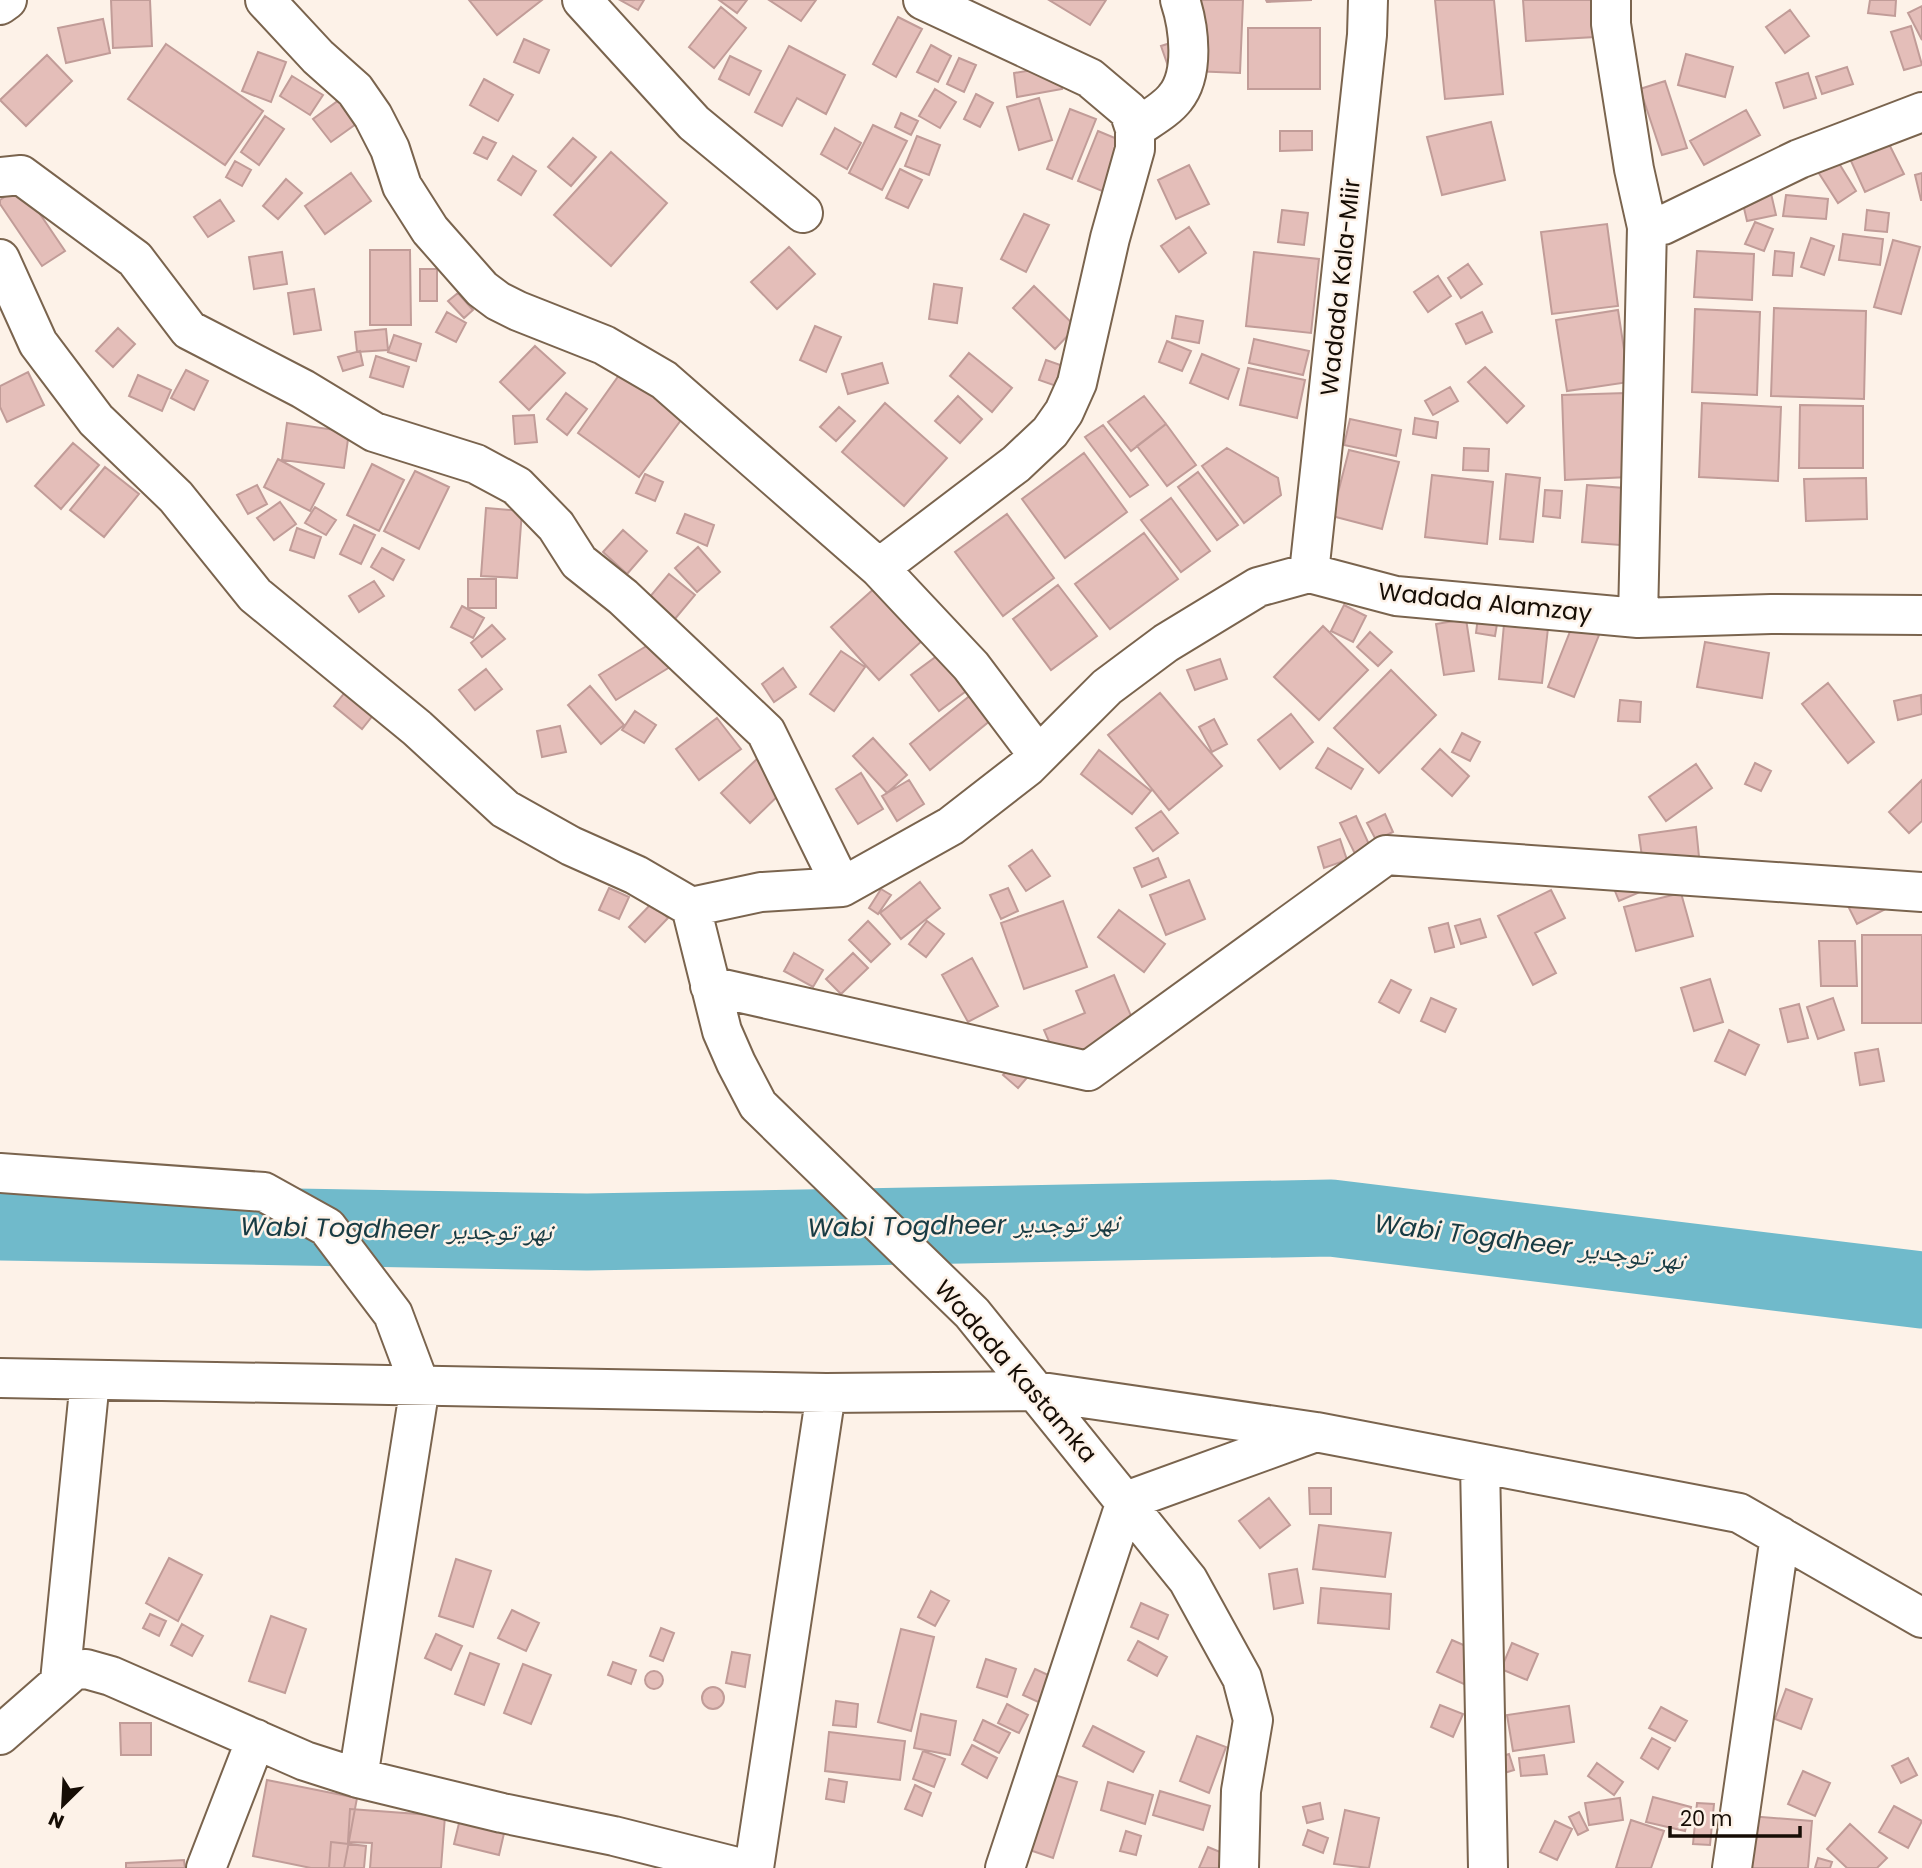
<svg xmlns="http://www.w3.org/2000/svg" width="1922" height="1868" viewBox="0 0 1922 1868" font-family="Poppins,'Noto Naskh Arabic',sans-serif">
<rect width="100%" height="100%" fill="#fdf2e8"/>
<g fill="none" stroke-linecap="round" stroke-linejoin="round">
<path stroke="#70bacb" stroke-width="77" d="M0,1222L587,1232L1331,1218L1922,1290"/>
</g>
<path fill="#e4beb9" stroke="#c19c98" stroke-width="2" d="M111,0H150L152,46L113,48Z
M469,0H542L497,35Z
M620,0H644L638,10Z
M719,0H747L737,13Z
M769,0H816L801,21Z
M1049,0H1106L1090,25Z
M1194,0H1243L1240,73L1192,71Z
M1266,0H1312L1267,2Z
M1435,0H1494L1503,94L1445,99Z
M1523,0H1592L1595,37L1526,41Z
M1870,0H1896L1895,16L1868,13Z
M1922,6V40L1908,13Z
M721,7L746,28L714,68L689,47Z
M1790,10L1809,36L1785,53L1766,27Z
M898,17L922,29L896,77L873,64Z
M103,19L110,53L66,63L58,28Z
M1911,26L1922,65L1904,70L1891,32Z
M1248,28H1320V89H1248Z
M524,39L549,50L539,73L514,62Z
M1180,40L1168,66L1161,46Z
M166,44L263,111L225,165L128,99Z
M931,45L951,56L938,82L917,72Z
M789,46L845,75L826,114L797,98L782,126L755,112Z
M258,52L286,62L271,102L242,91Z
M1686,54L1733,67L1725,97L1678,85Z
M47,55L72,81L26,126L0,100Z
M730,56L761,71L749,95L719,79Z
M959,58L976,65L964,92L947,84Z
M1057,66L1062,89L1017,97L1014,73Z
M1847,67L1853,84L1822,94L1816,77Z
M1808,73L1816,98L1784,108L1776,83Z
M292,76L323,95L310,115L280,96Z
M484,79L513,95L498,121L470,105Z
M1665,81L1687,148L1662,155L1640,89Z
M935,89L956,102L940,128L919,116Z
M976,94L993,103L980,127L964,119Z
M1039,98L1052,140L1019,150L1007,107Z
M339,100L356,124L331,142L313,119Z
M1070,109L1096,119L1072,179L1047,169Z
M1746,110L1760,135L1704,165L1690,141Z
M901,113L918,121L911,135L895,127Z
M265,116L284,129L259,165L241,152Z
M1491,122L1505,180L1442,195L1427,137Z
M873,125L907,141L882,190L849,173Z
M835,128L861,143L847,169L821,154Z
M1098,131L1127,143L1107,193L1078,181Z
M1280,131H1312V150L1280,151Z
M1883,132L1904,174L1865,192L1846,150Z
M917,136L940,145L929,175L905,166Z
M483,137L496,143L487,159L474,153Z
M573,138L596,157L571,186L548,167Z
M611,152L667,203L611,266L554,215Z
M1832,152L1856,191L1838,203L1813,164Z
M513,156L536,171L521,195L498,180Z
M235,161L251,170L242,186L226,177Z
M1189,165L1209,204L1176,219L1158,180Z
M900,169L922,180L908,208L886,198Z
M351,173L371,201L325,234L305,206Z
M1922,173V200H1921L1915,175Z
M286,179L302,193L278,219L263,206Z
M1769,185L1776,215L1747,221L1740,191Z
M21,186L65,251L42,266L0,204V200Z
M1786,195L1828,199L1826,219L1783,216Z
M220,200L234,221L208,237L194,217Z
M1282,210L1308,213L1304,245L1278,242Z
M1867,210L1889,213L1887,232L1865,230Z
M1024,214L1049,225L1026,272L1001,259Z
M1755,222L1773,229L1764,251L1745,244Z
M1607,224L1618,306L1552,314L1541,232Z
M1189,227L1206,253L1179,272L1161,246Z
M1843,234L1883,239L1880,265L1839,260Z
M1811,238L1834,246L1824,275L1801,267Z
M1893,240L1920,247L1901,314L1874,307Z
M789,247L815,274L777,309L751,282Z
M370,250H410L411,325H370Z
M1697,251L1754,254L1752,300L1694,297Z
M1775,251L1794,253L1792,276L1773,275Z
M282,252L287,284L254,289L249,257Z
M1254,252L1319,259L1311,333L1246,326Z
M1468,264L1482,284L1461,298L1448,278Z
M420,269H437V301H420Z
M1438,276L1451,296L1428,312L1414,292Z
M934,284L962,288L957,323L929,319Z
M1034,286L1076,327L1055,349L1013,308Z
M314,289L321,330L294,334L288,293Z
M458,293L473,310L464,318L448,301Z
M1774,308L1866,311L1864,399L1771,396Z
M1695,309L1760,312L1757,395L1692,392Z
M1618,310L1629,382L1567,391L1556,320Z
M447,312L466,323L456,342L436,332Z
M1482,312L1492,332L1466,344L1456,324Z
M1176,316L1203,321L1199,343L1172,338Z
M815,326L841,337L826,372L800,360Z
M118,328L135,344L113,367L96,351Z
M386,329L388,350L357,352L355,332Z
M394,335L421,344L416,361L388,352Z
M1254,339L1309,351L1303,375L1249,363Z
M1167,341L1191,351L1182,371L1159,362Z
M535,346L565,373L529,410L500,382Z
M360,351L363,365L343,371L338,357Z
M969,353L1012,388L992,412L950,376Z
M1202,354L1239,369L1228,399L1190,383Z
M376,356L409,367L403,387L370,377Z
M1046,360L1069,368L1062,388L1039,380Z
M882,363L888,383L848,394L842,374Z
M1485,367L1524,406L1507,423L1468,382Z
M1248,368L1305,380L1297,418L1240,405Z
M186,370L208,381L194,410L171,398Z
M622,371L684,416L639,477L578,433Z
M28,372L44,405L7,422L0,407V386Z
M138,375L171,390L162,411L129,396Z
M1450,387L1458,401L1433,415L1425,401Z
M566,393L587,409L567,435L547,419Z
M1626,393L1629,477L1565,480L1562,395Z
M958,396L982,419L960,443L935,421Z
M1144,396L1166,424L1131,451L1108,422Z
M885,403L947,458L904,506L842,452Z
M1702,403L1781,407L1778,481L1699,477Z
M1800,405L1863,406V468H1799Z
M839,407L855,421L836,441L820,427Z
M534,415L537,442L515,444L513,416Z
M1415,418L1438,422L1436,438L1413,434Z
M1350,419L1401,430L1396,456L1344,445Z
M287,423L349,432L344,468L282,460Z
M1166,424L1196,465L1167,486L1137,446Z
M1103,425L1148,485L1130,497L1085,437Z
M73,443L99,465L61,509L35,486Z
M1227,448L1278,478L1281,495L1244,523L1202,466Z
M1464,448L1489,449L1488,471L1463,470Z
M1349,450L1399,462L1382,529L1332,516Z
M1084,453L1127,512L1065,558L1022,499Z
M278,459L324,484L310,511L264,487Z
M372,464L404,480L379,531L347,515Z
M105,467L139,494L104,537L70,510Z
M415,471L449,487L419,549L384,531Z
M1198,472L1238,525L1217,540L1178,487Z
M645,474L663,482L655,501L636,493Z
M1506,474L1540,478L1533,542L1500,539Z
M1432,475L1493,482L1487,544L1425,537Z
M1866,478L1867,519L1806,521L1804,479Z
M257,485L267,504L248,514L237,495Z
M1587,485L1624,488L1620,545L1582,542Z
M1545,490L1562,491L1560,518L1543,516Z
M1171,498L1210,551L1181,572L1141,520Z
M280,502L296,524L274,540L257,518Z
M315,507L336,520L326,535L305,523Z
M486,508L522,511L517,578L481,576Z
M685,514L714,525L707,546L677,533Z
M1007,514L1054,578L1003,616L955,552Z
M354,525L375,535L361,564L340,554Z
M297,528L321,537L314,558L290,550Z
M623,530L647,551L627,574L603,552Z
M1144,533L1178,579L1110,629L1075,584Z
M698,547L720,572L697,592L675,568Z
M382,548L404,560L393,580L371,567Z
M669,574L695,595L674,620L648,599Z
M468,579H496V608H468Z
M374,581L384,596L359,612L349,596Z
M1058,585L1097,636L1051,670L1013,619Z
M876,587L924,639L879,680L831,627Z
M1344,605L1366,616L1353,642L1331,631Z
M462,606L484,618L473,638L451,627Z
M1479,609L1499,612L1495,636L1476,633Z
M1466,619L1474,671L1444,675L1436,624Z
M1504,624L1548,628L1542,683L1499,679Z
M1573,624L1599,635L1574,697L1548,687Z
M492,625L505,639L482,657L471,643Z
M1323,626L1368,670L1319,720L1274,677Z
M1370,632L1392,652L1378,666L1357,647Z
M653,642L670,667L616,700L599,675Z
M1705,642L1769,653L1762,698L1697,687Z
M841,651L865,667L834,711L810,694Z
M941,653L969,689L939,711L911,675Z
M1220,659L1227,679L1195,690L1187,670Z
M783,668L796,687L774,702L762,684Z
M486,669L502,689L475,710L459,690Z
M1391,670L1436,715L1379,773L1334,728Z
M1828,683L1874,742L1848,763L1802,704Z
M350,686L378,709L362,729L334,706Z
M590,686L624,725L601,744L568,705Z
M977,690L997,715L930,770L910,744Z
M1160,693L1222,766L1169,810L1108,735Z
M1921,695L1922,714L1898,720L1894,701Z
M1620,700L1641,702L1640,722L1618,721Z
M635,711L656,725L644,743L622,730Z
M1291,714L1313,742L1280,769L1258,740Z
M717,718L741,749L699,780L676,749Z
M1214,719L1227,744L1212,752L1199,727Z
M560,726L566,752L542,757L537,731Z
M1462,733L1480,742L1470,761L1452,752Z
M873,738L907,775L887,793L853,756Z
M1328,748L1363,769L1351,789L1316,768Z
M1440,749L1469,776L1452,796L1422,769Z
M1099,750L1151,791L1132,814L1081,774Z
M758,758L786,788L750,823L721,793Z
M1755,763L1771,771L1761,791L1745,784Z
M1696,764L1712,788L1666,821L1649,797Z
M861,773L883,809L858,824L836,789Z
M909,780L924,804L897,821L882,796Z
M1922,780V821L1909,833L1889,812Z
M1161,811L1178,833L1153,851L1136,828Z
M1385,814L1393,832L1376,840L1367,823Z
M1356,816L1373,853L1358,860L1340,823Z
M1696,827L1699,857L1643,864L1639,835Z
M1340,839L1347,860L1324,868L1318,847Z
M1032,850L1050,876L1026,891L1009,866Z
M1158,858L1166,877L1142,887L1134,868Z
M1629,867L1640,892L1619,901L1609,876Z
M1189,880L1205,919L1166,935L1150,895Z
M920,882L940,908L901,939L880,913Z
M609,888L629,897L619,919L599,910Z
M1008,888L1018,911L1001,919L990,895Z
M881,889L891,895L878,914L869,908Z
M1551,890L1565,918L1535,933L1556,973L1533,985L1498,916Z
M1681,893L1693,936L1636,951L1624,907Z
M1844,898L1895,904L1857,924Z
M1063,901L1087,967L1024,989L1001,923Z
M652,903L668,918L645,942L629,927Z
M1119,910L1165,944L1144,972L1098,937Z
M1480,919L1486,937L1461,944L1455,926Z
M868,921L890,944L871,962L849,940Z
M927,921L944,934L926,957L909,944Z
M1448,923L1454,947L1435,952L1429,928Z
M1862,935H1922V1023H1862Z
M1819,941H1855L1857,986H1821Z
M794,953L823,970L813,987L784,971Z
M853,953L868,968L841,994L826,979Z
M972,958L998,1006L968,1022L942,975Z
M1114,975L1139,1035L1060,1067L1044,1030L1085,1013L1076,991Z
M1710,979L1723,1022L1694,1031L1681,988Z
M1391,980L1411,990L1399,1013L1379,1002Z
M1431,998L1456,1009L1445,1032L1421,1021Z
M1833,998L1844,1030L1818,1039L1807,1007Z
M1799,1004L1808,1038L1788,1042L1780,1009Z
M1729,1030L1759,1045L1745,1075L1715,1061Z
M1878,1049L1884,1081L1860,1085L1855,1053Z
M1017,1061L1031,1073L1018,1088L1003,1075Z
M1309,1488H1331V1514H1310Z
M1269,1498L1290,1525L1260,1548L1239,1521Z
M1319,1525L1391,1533L1385,1577L1313,1569Z
M169,1558L202,1575L178,1621L146,1603Z
M456,1559L491,1571L473,1627L439,1616Z
M1297,1569L1303,1603L1274,1609L1269,1574Z
M1321,1588L1391,1594L1389,1629L1318,1623Z
M931,1591L949,1601L935,1626L918,1617Z
M1141,1603L1168,1615L1158,1639L1131,1627Z
M512,1610L539,1623L526,1651L498,1638Z
M150,1614L166,1621L159,1636L143,1628Z
M271,1616L306,1629L285,1693L249,1681Z
M182,1624L203,1636L192,1656L171,1645Z
M661,1628L674,1633L663,1661L650,1656Z
M901,1629L934,1637L911,1731L878,1722Z
M436,1634L462,1646L451,1670L425,1658Z
M1452,1640L1498,1660L1484,1693L1437,1672Z
M1138,1641L1167,1657L1157,1676L1128,1660Z
M1512,1643L1538,1654L1527,1680L1501,1669Z
M732,1652L750,1655L745,1687L726,1683Z
M470,1653L499,1664L484,1705L455,1694Z
M986,1659L1016,1669L1007,1697L977,1687Z
M613,1662L636,1670L631,1684L608,1675Z
M523,1664L551,1675L531,1724L504,1713Z
M1035,1669L1059,1680L1047,1706L1023,1695Z
M645 1680a9 9 0 1 1 18 0a9 9 0 1 1-18 0Z
M702 1698a11 11 0 1 1 22 0a11 11 0 1 1-22 0Z
M1786,1689L1812,1699L1801,1729L1775,1719Z
M836,1701L858,1704L856,1727L833,1725Z
M1007,1704L1028,1715L1019,1733L998,1723Z
M1440,1705L1463,1714L1453,1737L1431,1727Z
M1569,1706L1574,1742L1513,1751L1507,1715Z
M1661,1707L1687,1721L1675,1741L1649,1728Z
M921,1714L956,1721L950,1755L914,1748Z
M983,1720L1010,1733L999,1753L974,1740Z
M120,1723H151V1755H121Z
M1093,1726L1144,1752L1133,1772L1083,1746Z
M829,1732L905,1741L900,1780L825,1771Z
M1197,1736L1226,1747L1209,1793L1180,1781Z
M1652,1738L1670,1748L1658,1769L1641,1758Z
M972,1745L997,1758L987,1778L962,1764Z
M923,1751L945,1759L934,1787L913,1779Z
M1509,1754L1514,1770L1491,1777L1486,1761Z
M1544,1755L1547,1774L1521,1776L1519,1758Z
M1908,1758L1917,1775L1901,1783L1892,1766Z
M1597,1763L1623,1782L1614,1795L1588,1776Z
M1803,1771L1830,1783L1815,1816L1788,1804Z
M1045,1772L1077,1782L1053,1858L1021,1847Z
M829,1779L847,1782L844,1802L826,1799Z
M267,1780L357,1798L344,1868H311L253,1856Z
M1108,1782L1153,1795L1145,1824L1101,1810Z
M915,1785L931,1793L922,1816L905,1809Z
M1160,1791L1210,1806L1203,1830L1153,1815Z
M1653,1797L1691,1807L1685,1831L1646,1822Z
M1620,1798L1623,1820L1589,1825L1585,1803Z
M1320,1803L1323,1819L1307,1823L1303,1807Z
M1697,1803L1714,1804L1710,1845L1693,1844Z
M1894,1806L1922,1821L1908,1848L1879,1832Z
M350,1809L445,1816L441,1868H370L372,1843L348,1842Z
M1345,1810L1379,1818L1369,1868L1334,1864Z
M1579,1812L1588,1830L1578,1835L1569,1817Z
M1749,1816L1812,1821L1808,1868H1745Z
M460,1819L505,1829L499,1855L454,1844Z
M1631,1820L1664,1831L1651,1868H1616Z
M1555,1821L1572,1829L1557,1860L1540,1852Z
M1850,1824L1887,1858L1877,1868H1847L1827,1849Z
M1308,1830L1328,1838L1323,1853L1303,1845Z
M1126,1831L1141,1836L1136,1855L1120,1851Z
M331,1842L366,1846L364,1868H329Z
M1208,1847L1225,1854L1219,1868H1199Z
M1818,1858L1832,1862L1830,1868H1815Z
M184,1860L185,1868H126V1863Z"/>
<g fill="none" stroke-linecap="round" stroke-linejoin="round">
<defs>
<path id="minor" d="M265,0L318,57L355,90L373,116L390,149L402,186L430,230L482,289L498,301L518,311L604,345L664,380L879,568L971,666L1038,755
M582,0L694,123L803,213
M1611,0V24L1634,169L1647,227L1663,225L1799,159L1922,112
M0,5L7,0
M1135,129C1147,120 1166,110 1175,98C1195,74 1189,27 1180,0
M0,177L21,175L135,259L189,330L303,389L374,432L476,464L517,486L556,526L579,562L623,597L766,732L842,887
M0,259L38,343L96,420L176,497L255,595L417,728L505,809L571,846L636,875L691,907
M879,568L1016,464L1050,432L1064,412L1077,383L1110,238L1135,149V129L1129,111L1090,78L923,0
M1309,573L1367,35L1368,0
M1638,618L1647,227
M691,907L761,892L842,887L951,826L1027,767L1107,687L1166,643L1258,587L1309,573L1396,596L1638,618L1771,614L1922,615
M691,907L722,1031L736,1063L758,1105L972,1313L1188,1580L1242,1678L1253,1720L1241,1791L1239,1868
M710,986L1088,1071L1386,855L1922,892
M0,1173L264,1192L327,1227L393,1314L420,1386L358,1778
M0,1378L826,1393L1035,1391L1316,1432
M1480,1464L1488,1868
M60,1681L90,1380
M0,1735L74,1670L86,1669L111,1676L305,1761L358,1778L502,1813L614,1836L741,1868
M206,1868L256,1739
M754,1868L826,1393
M1005,1868L1126,1501L1316,1432L1739,1513L1922,1618
M1732,1868L1780,1536"/>
</defs>
<use href="#minor" stroke="#7a644e" stroke-width="42"/>
<use href="#minor" stroke="#fff" stroke-width="38"/>
</g>
<g text-anchor="middle" dominant-baseline="central" stroke-width="5" stroke-linejoin="round" paint-order="stroke">
<g font-size="24" fill="#160d05" stroke="#fdf2e8">
<text transform="translate(1340 287) rotate(-84)">Wadada Kala-Miir</text>
<text transform="translate(1485 602) rotate(6)">Wadada Alamzay</text>
<text transform="translate(1016 1371) rotate(49)">Wadada Kastamka</text>
</g>
<g font-size="26" font-style="italic" fill="#183b43" stroke="#fdf2e8">
<text transform="translate(963 1225) rotate(-1)">Wabi Togdheer نهر توجدير</text>
<text transform="translate(396 1229) rotate(1)">Wabi Togdheer نهر توجدير</text>
<text transform="translate(1529 1242) rotate(7)">Wabi Togdheer نهر توجدير</text>
</g>
</g>
<g transform="translate(63 1805) rotate(204)" stroke="#fdf2e8" stroke-width="5" paint-order="stroke">
<path d="M0-5L12 26L0 18L-12 26Z" fill="#160d05"/>
<text y="-10" font-size="19" font-weight="bold" text-anchor="middle" fill="#160d05">N</text>
</g>
<path d="M1670 1826v10h130v-10" fill="none" stroke="#160d05" stroke-width="3.5"/>
<text x="1680" y="1826" font-size="21" fill="#160d05" stroke="#fdf2e8" stroke-width="5" paint-order="stroke">20 m</text>
</svg>
